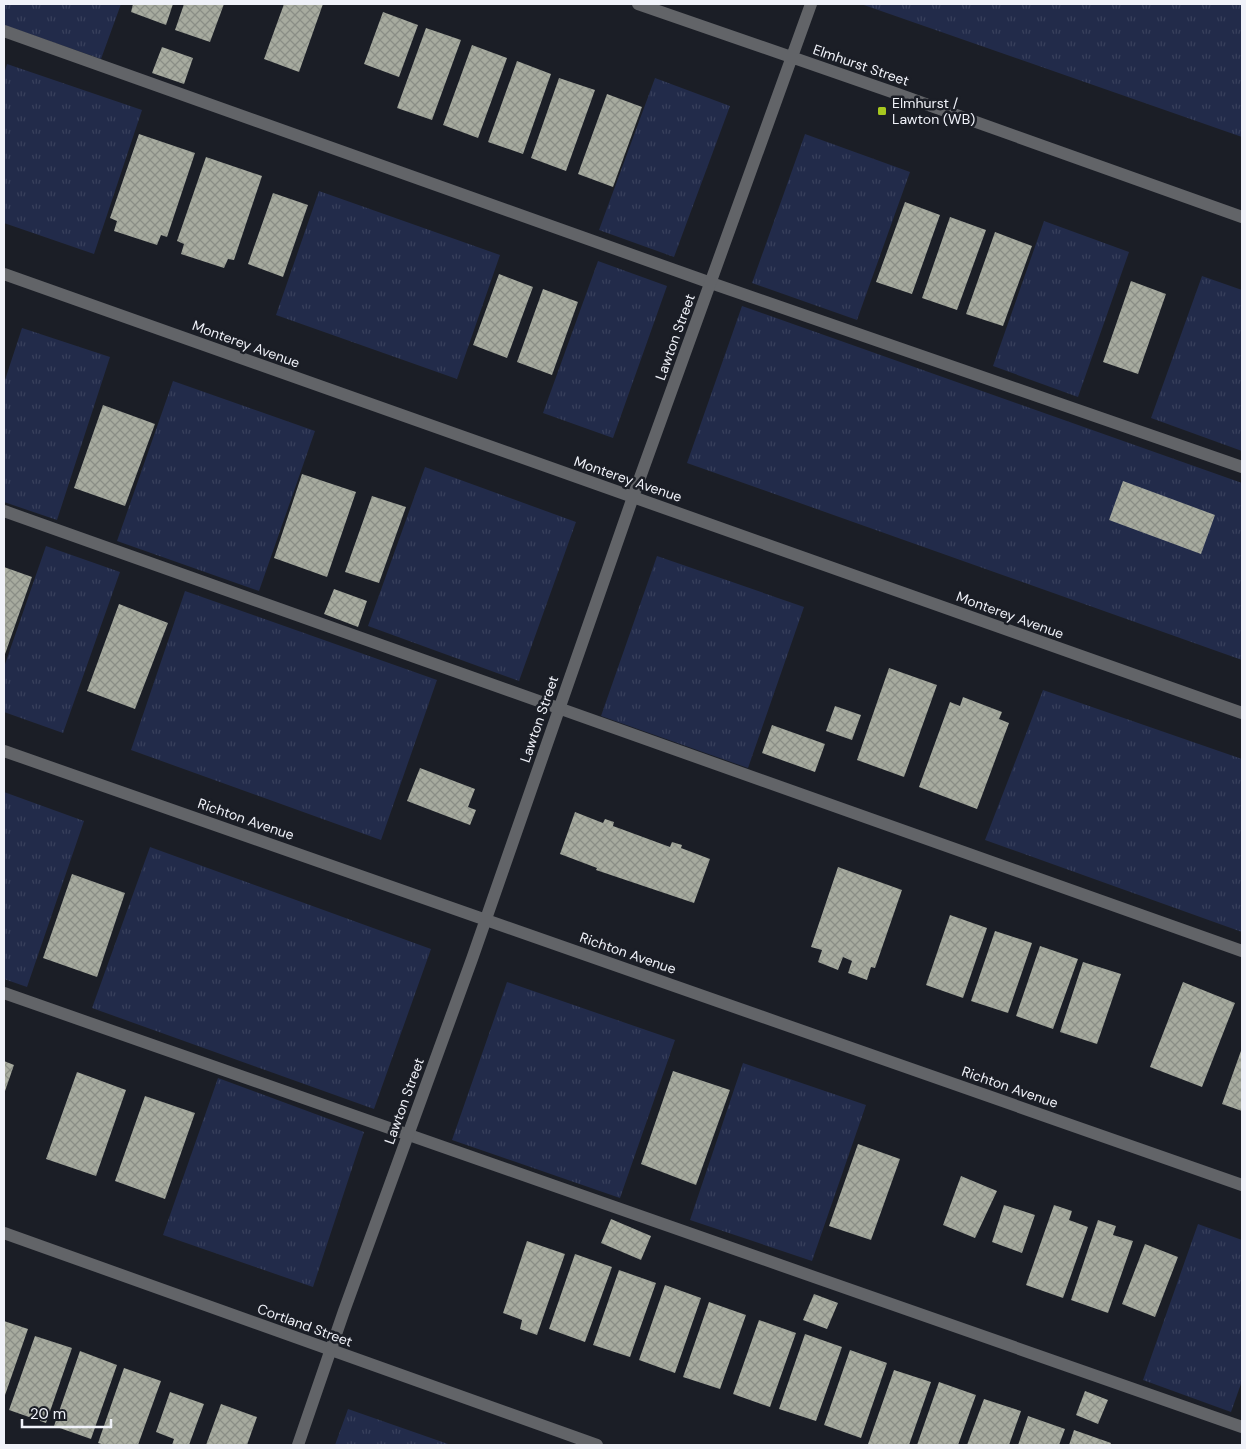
<svg xmlns="http://www.w3.org/2000/svg" width="1246" height="1449" viewBox="0 0 1246 1449" font-family="'DM Sans',sans-serif">
<defs>
<pattern id="grass-tufts" width="24" height="20" patternUnits="userSpaceOnUse" patternTransform="scale(1.25)"><rect width="24" height="20" fill="#222b4a"/><path d="M3 7l-1-3M5 7V3M7 7l1-3M15 17l-1-3M17 17v-4M19 17l1-3" fill="none" stroke="#38405c"/></pattern>
<pattern id="building-cross-hatch" width="8" height="8" patternUnits="userSpaceOnUse" patternTransform="scale(1.25)"><rect width="8" height="8" fill="#a7ab9f"/><path d="M0 0l8 8M0 8l8-8" fill="none" stroke="#8a8e86"/></pattern>
</defs>
<rect width="100%" height="100%" fill="#1b1e26"/>
<path fill="url(#grass-tufts)" d="M4,4H121L101,59L4,25Z
M861,4H1242V137Z
M7,64L142,110L94,254L4,223V74Z
M655,78L730,106L674,257L599,230Z
M805,134L910,172L857,320L752,283Z
M319,191L500,255L457,379L276,315Z
M1044,221L1129,252L1078,397L993,366Z
M598,261L667,286L613,438L543,413Z
M1202,276L1242,290V451L1151,418Z
M742,306L1242,483V660L687,463Z
M22,328L110,357L57,520L4,502V383Z
M173,381L315,431L259,591L117,541Z
M425,467L576,522L519,681L368,626Z
M46,546L120,572L63,733L4,712V667Z
M657,556L804,607L748,768L601,716Z
M185,591L437,680L381,840L131,750Z
M1043,690L1242,759V932L985,840Z
M4,792L84,821L27,987L4,979Z
M150,847L431,949L374,1109L92,1008Z
M507,982L675,1040L620,1198L452,1140Z
M743,1063L866,1105L812,1261L690,1220Z
M218,1078L364,1132L313,1287L163,1235Z
M1198,1224L1242,1240V1381L1231,1412L1143,1380Z
M348,1409L451,1445H335Z"/>
<path fill="url(#building-cross-hatch)" d="M133,4H173L166,25L131,12Z
M184,4H224L210,42L175,30Z
M284,4H323L299,72L264,59Z
M383,12L418,25L399,77L364,64Z
M426,28L461,40L432,120L397,108Z
M472,45L507,58L478,138L443,125Z
M162,47L193,58L184,84L152,73Z
M517,61L551,74L523,154L488,142Z
M559,78L595,90L566,171L531,158Z
M607,94L642,107L613,187L578,174Z
M139,134L195,153L167,237L161,235L157,245L114,231L117,221L110,218Z
M206,157L262,176L234,260L228,259L224,268L181,254L184,244L177,241Z
M273,193L308,205L283,277L248,264Z
M905,202L940,215L912,294L876,282Z
M950,217L986,230L957,310L922,298Z
M995,232L1032,246L1003,326L966,314Z
M499,274L533,287L507,358L473,345Z
M1131,281L1166,294L1138,374L1103,362Z
M543,289L578,302L552,375L517,362Z
M103,405L155,424L125,506L74,488Z
M302,474L356,492L327,577L274,558Z
M1123,481L1215,515L1201,554L1109,520Z
M372,496L406,507L379,583L345,572Z
M4,567L32,577L4,657Z
M334,589L367,601L358,627L324,614Z
M119,604L168,623L135,709L87,691Z
M889,668L937,685L904,777L857,760Z
M963,697L1002,712L999,719L1009,723L977,809L919,787L950,702L960,706Z
M835,706L861,715L852,740L826,731Z
M772,725L825,744L815,772L762,753Z
M420,768L475,789L468,807L476,810L470,825L407,801Z
M575,812L603,823L605,819L614,822L613,826L670,847L672,842L682,845L681,848L710,859L694,903L596,870L597,868L560,854Z
M838,867L902,890L875,968L871,967L867,980L848,973L852,961L843,957L838,970L818,962L822,950L811,947Z
M72,874L125,893L97,977L43,958Z
M950,915L987,928L963,998L926,985Z
M995,931L1032,943L1008,1013L971,1001Z
M1040,946L1078,959L1053,1029L1016,1016Z
M1083,962L1121,974L1097,1044L1060,1032Z
M1183,982L1235,1003L1202,1087L1150,1067Z
M1242,1048V1111L1222,1104Z
M4,1061L14,1065L4,1094Z
M673,1071L730,1090L696,1185L641,1164Z
M77,1072L126,1090L96,1176L46,1159Z
M145,1096L195,1113L165,1199L115,1181Z
M858,1144L900,1159L871,1240L829,1226Z
M961,1176L997,1191L975,1238L943,1225Z
M1004,1205L1035,1215L1022,1253L992,1242Z
M1054,1205L1072,1211L1069,1220L1088,1227L1063,1298L1026,1285Z
M611,1219L651,1236L641,1260L601,1243Z
M1098,1220L1116,1226L1113,1235L1133,1241L1108,1313L1071,1300Z
M527,1241L565,1254L537,1335L520,1329L522,1320L503,1313Z
M1145,1244L1178,1257L1155,1317L1122,1304Z
M575,1254L612,1267L585,1342L549,1329Z
M619,1270L656,1283L630,1357L593,1345Z
M665,1285L701,1298L675,1373L639,1360Z
M814,1294L838,1303L827,1329L803,1320Z
M709,1302L746,1315L720,1389L683,1377Z
M759,1320L796,1333L770,1407L733,1394Z
M4,1321L28,1329L4,1398Z
M805,1334L842,1347L816,1421L779,1409Z
M35,1336L72,1348L46,1423L9,1410Z
M850,1350L887,1363L861,1438L824,1425Z
M80,1351L117,1365L91,1439L54,1426Z
M124,1368L161,1381L138,1445H105L98,1443Z
M894,1370L931,1382L909,1445H872L868,1444Z
M939,1382L976,1395L958,1445H917Z
M1085,1391L1108,1400L1098,1424L1076,1415Z
M170,1392L204,1404L189,1445H172L174,1439L156,1432Z
M984,1399L1021,1411L1009,1445H967Z
M221,1404L257,1417L247,1445H206Z
M1028,1416L1065,1429L1059,1445H1018Z
M1074,1430L1111,1443L1110,1445H1069Z"/>
<g fill="none" stroke-linecap="round" stroke-linejoin="round">
<path stroke="#626468" stroke-width="12" d="M4,31L711,283L1242,467
M4,511L1242,951
M4,993L1242,1427"/>
<path stroke="#626468" stroke-width="12" d="M638,4L892,92L1242,217
M4,274L1242,713
M4,751L1242,1185
M4,1233L597,1445
M298,1445L344,1311L472,959L633,497L811,4"/>
</g>
<rect fill="#a7c81f" stroke="#1b1e26" stroke-width="2" x="877" y="106" width="10" height="10" rx="2.5"/>
<g text-anchor="middle" dominant-baseline="central" stroke-width="5" stroke-linejoin="round" paint-order="stroke">
<g font-size="14" fill="#f0f2f9" stroke="#1b1e26">
<text transform="translate(861 65) rotate(19)">Elmhurst Street</text>
<text transform="translate(675 337) rotate(-70)">Lawton Street</text>
<text transform="translate(246 344) rotate(20)">Monterey Avenue</text>
<text transform="translate(628 479) rotate(19)">Monterey Avenue</text>
<text transform="translate(1010 615) rotate(20)">Monterey Avenue</text>
<text transform="translate(539 719) rotate(-71)">Lawton Street</text>
<text transform="translate(246 819) rotate(19)">Richton Avenue</text>
<text transform="translate(628 953) rotate(19)">Richton Avenue</text>
<text transform="translate(1010 1087) rotate(19)">Richton Avenue</text>
<text transform="translate(404 1101) rotate(-70)">Lawton Street</text>
<text transform="translate(305 1325) rotate(20)">Cortland Street</text>
</g>
<g font-size="14" fill="#f0f2f9" stroke="#1b1e26" text-anchor="start">
<text x="892" y="103">Elmhurst /<tspan x="892" dy="16">Lawton (WB)</tspan></text>
</g>
</g>
<rect width="1246" height="1449" fill="none" stroke="#f0f2f9" stroke-width="10"/>
<path d="M22 1419v8h89v-8" fill="none" stroke="#f0f2f9" stroke-width="2.5"/>
<text x="30" y="1419" font-size="15" fill="#f0f2f9" stroke="#1b1e26" stroke-width="4" paint-order="stroke">20 m</text>
</svg>
